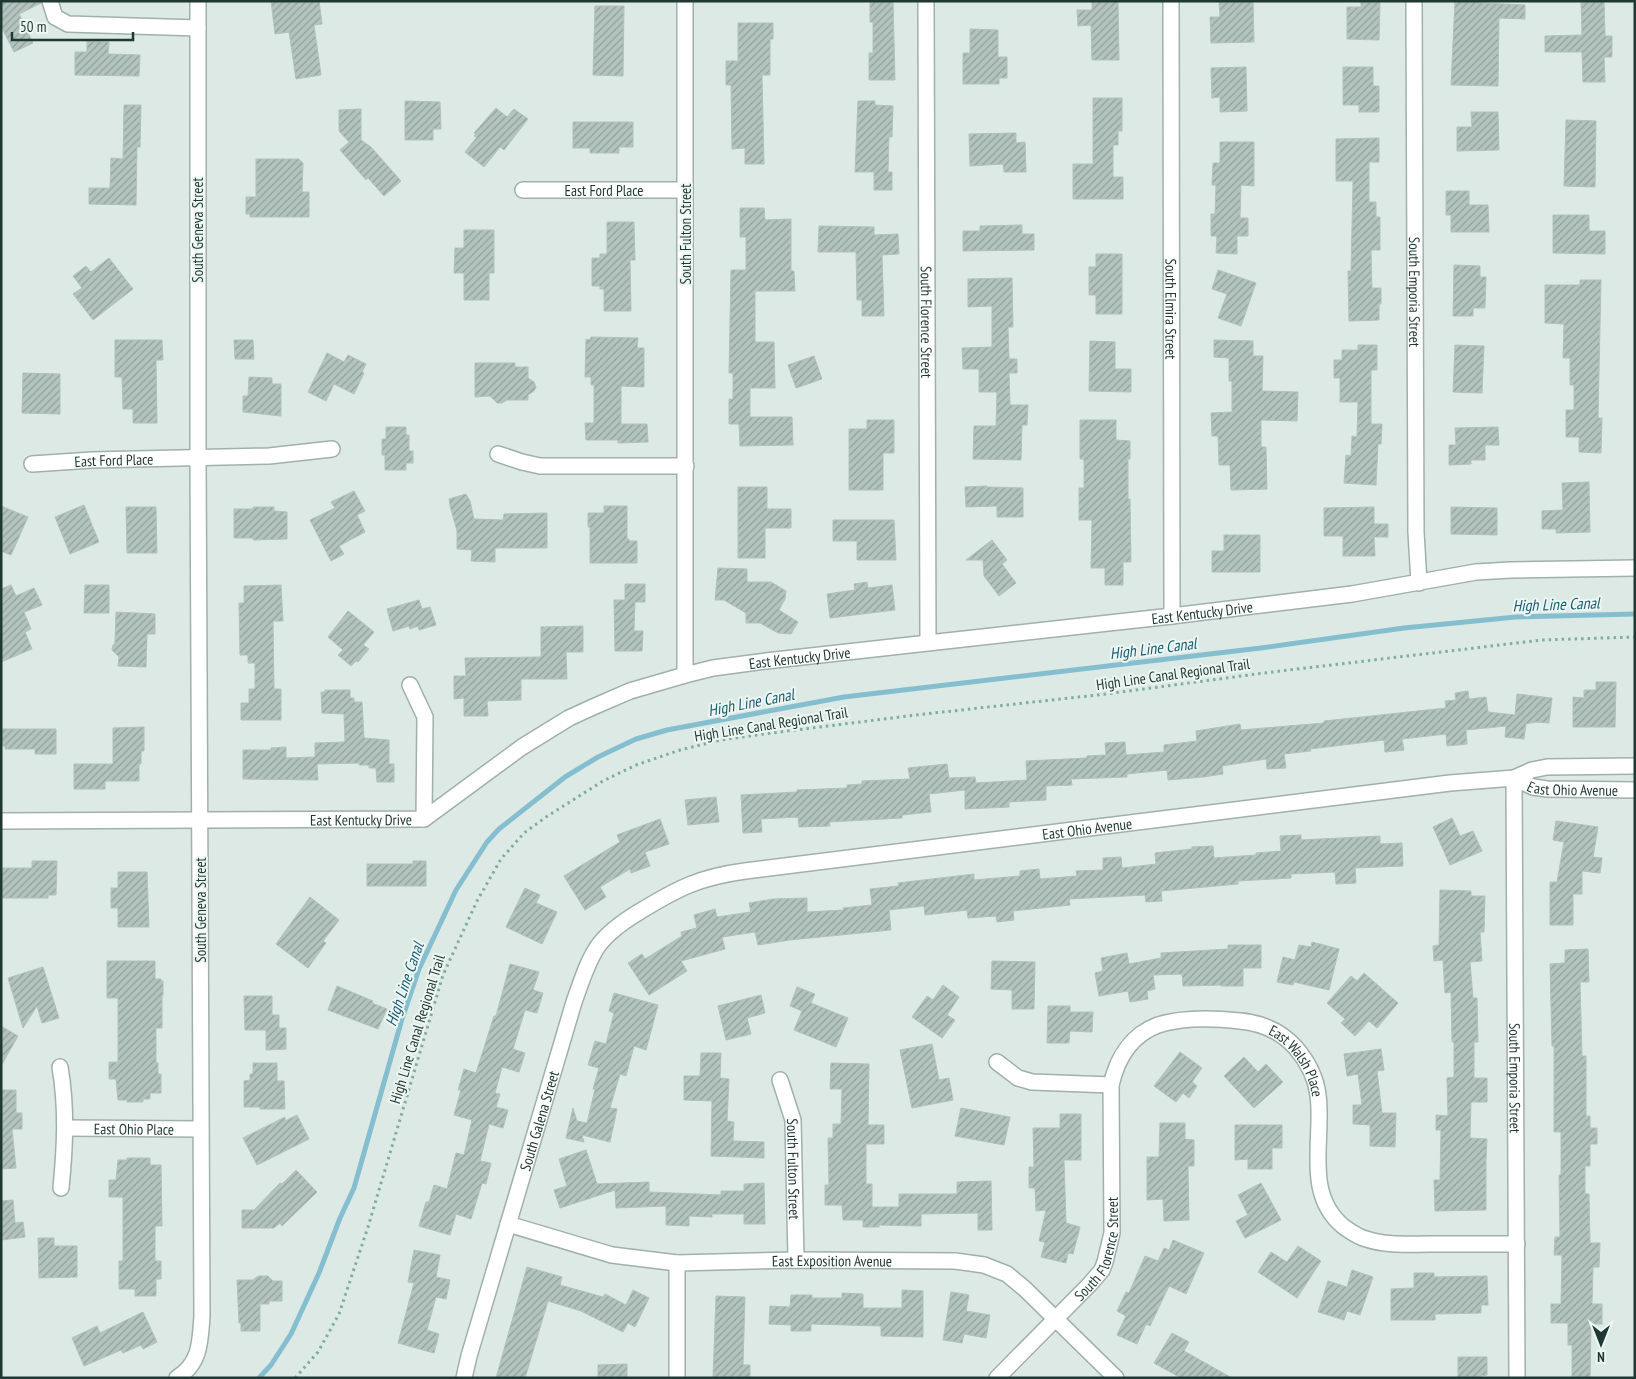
<svg xmlns="http://www.w3.org/2000/svg" width="1636" height="1379" viewBox="0 0 1636 1379" font-family="'PT Sans Narrow',sans-serif">
<defs>
<pattern id="building-hatch" width="6" height="6" patternUnits="userSpaceOnUse" patternTransform="scale(1.25)"><rect width="6" height="6" fill="#b3c4be"/><path d="M-1 1l2-2M0 6l6-6M5 7l2-2" fill="none" stroke="#91a09b"/></pattern>
</defs>
<rect width="100%" height="100%" fill="#dde9e5"/>
<g fill="none" stroke-linecap="round" stroke-linejoin="round">
<path stroke="#85bfcf" stroke-width="5" d="M259,1378L271,1365L291,1334L319,1273L340,1218L354,1188L402,1019L419,969L456,890L487,842L499,829L565,777L598,757L636,739L667,730L844,697L1261,648L1404,628L1516,617L1635,614"/>
</g>
<path fill="url(#building-hatch)" stroke="#b0c2bc" d="M1,1H41V3L19,14L33,43L14,52L1,26Z
M271,1H319L322,24L314,25L321,75L296,79L289,32L275,34Z
M870,1H893L895,80H869V53H873V22H870Z
M1092,1H1118L1119,60H1092L1091,25L1078,26L1077,10H1092Z
M1219,1H1253L1254,42L1211,43L1210,17H1220Z
M1455,1H1481V3L1525,5V19L1499,18L1498,86L1451,85Z
M1581,1H1604L1605,36H1612V57H1604L1605,82H1583L1582,52H1545V36L1582,35Z
M1361,2H1380L1379,40L1347,39V7H1361Z
M595,6H624L623,76L593,75Z
M738,23H773V39H770V75H762L764,164H745V148L732,149L731,85H726V61H738Z
M970,29L998,30V57H1007V78H999V84H963V53H970Z
M87,41L109,42L108,54L140,55L139,76L75,75V52H87Z
M1246,67L1247,111L1220,112V97L1212,98L1211,68Z
M1343,67H1373V86H1379V112H1359V105H1343Z
M1093,98H1122V131H1118V145H1113V177H1123V199H1073V164H1093Z
M405,101L440,102L441,129H433V140H405Z
M858,101H875V105L893,106L892,137H889L888,172H892V190H874V172H855Z
M124,105H141L140,147H137L136,205L89,204V188H110L111,158L123,159Z
M496,108L507,117L514,109L528,119L504,150L500,147L484,167L465,152L477,137L474,136L476,134L474,133Z
M361,109V140L371,147L401,181L384,196L368,178L366,180L340,150L349,142L339,131V110Z
M1471,112H1498L1499,150L1457,151V127H1472Z
M1566,120L1596,121L1595,187L1564,186Z
M573,122H633V147H619V153H590V148H573Z
M1016,133V143L1025,142L1026,172H1004L1003,164L970,166L969,134Z
M1379,138V162H1369V202H1376V217H1380V250H1371L1372,288H1381V304H1379V320L1349,321L1348,271H1351L1353,181H1336V139Z
M1220,142H1254V186L1241,185L1240,218H1248V236H1237V254L1216,253L1217,236H1211V214H1215L1216,185H1212L1213,163H1220Z
M256,159H299L303,163L302,192H309V217H250V214H246V197H256Z
M1446,191H1469V205H1488L1489,232H1451V215H1446Z
M740,208H764L765,220L791,219V271H794L795,291H755V342H774L775,388H750V417H792L793,445L740,446L739,424H729V399H733V373H729L731,270H746V237H740Z
M1553,215H1589V231H1605V254L1553,253Z
M607,222H634L635,260H630L631,311H604V289H600V286H592V258H600V254H607Z
M1022,225V234H1034V250L963,251V231H980V226Z
M819,226L874,227V235L898,234L899,254L882,255L884,316H862V300H857L856,252H818Z
M464,230H494V273H489V300H464V273H454L455,248H464Z
M1096,254H1122V314H1096V295H1089V267H1096Z
M109,258L133,289L93,320L73,294L82,288L73,276L86,266L91,272Z
M1454,265L1480,266V277H1486L1485,308H1473V316H1453Z
M1218,270L1256,283L1241,326L1218,318L1227,294L1212,289Z
M1012,278L1013,327H1008L1009,359H1017V373H1009L1010,405H1028L1027,425H1022L1021,460L973,459L974,426H996L997,392H979V369H963L962,348L992,347V306L968,307V279Z
M1580,280H1601L1598,418H1602L1601,453L1579,452V437H1566V410H1574V385H1570V358H1563L1564,324L1545,323V285H1580Z
M591,337L638,338L637,348H644V387L621,386V424H647L648,442L618,443V440H586L585,423H594V385H591V377H585L586,339L590,340Z
M115,340H162L163,360H156L157,423H133V409H123L122,377H115Z
M234,340H253L254,359H235Z
M1214,340L1253,341V356H1263L1262,391L1298,392L1297,421L1261,420V447H1266L1267,489L1231,490L1230,465H1219L1218,436H1212L1211,413L1232,412V381H1229V358L1214,357Z
M1090,341L1115,342V369H1131V392L1089,391Z
M1358,345H1377V370H1371V424H1382L1381,444H1378L1376,485L1344,483L1346,455L1351,456L1352,436L1357,437L1358,402H1340V378H1334V360H1342V350H1358Z
M1455,345L1484,346L1482,393L1453,392Z
M327,353L344,362L348,355L366,364L362,372L364,373L354,394L334,384L326,401L308,392Z
M814,356L822,379L796,388L788,365Z
M475,363H515V367H528V378L534,382L536,387L534,391L528,395V400H507L502,403H497L490,396L475,397Z
M23,373L60,374V414L22,413Z
M249,377L272,378V384H281V416L243,412V396H248Z
M867,420H894V453H883V490H849V429H867Z
M1080,420H1116V440L1130,441V459H1128V499H1130L1131,562H1123V585H1105V568H1091L1092,520H1079V488H1084V459H1080Z
M386,427H406V435H409V451H413V463H406V470H385V455H382V439H386Z
M1498,427L1499,445H1485V460H1471V464L1449,465V445H1456L1455,428Z
M1589,482L1590,532L1556,533V529H1542V511L1563,510L1562,483Z
M987,486V487L1023,488V517H997V506L966,507L965,487Z
M738,487H767V509H791V528H765V558H738Z
M354,491L365,511L357,515L365,532L339,546L344,554L331,561L310,520L335,508L331,502Z
M466,494L470,501L474,519L503,520L504,514L547,513V548H495V562L471,561L472,550L457,549V531L450,506L449,499Z
M84,505L99,542L70,554L55,517Z
M1,506L28,517L11,555L1,551Z
M604,506H627V539H629V541H637V563H590V527H588V513H604Z
M126,507H156L157,553H127Z
M253,507H274V511L287,512V539L253,540V538H234V509H253Z
M1374,507V524H1388V537H1374L1375,556H1343V536H1324V508Z
M1451,507L1497,508V535L1451,534Z
M833,520H894L896,560H857V541H833Z
M1224,535H1260V572H1212V551H1224Z
M992,540L1007,560L1002,564L1016,583L999,596L984,576L983,560H966Z
M718,568L747,569V582H771L786,591L785,599L779,610L798,622L791,634L778,633L760,623H746V613L724,600H715Z
M867,582L868,588L892,585L895,610L830,618L827,594L855,590L854,584Z
M625,584H645V602H635L634,631H643L642,651H615L614,600H625Z
M11,585L16,596L34,588L42,605L24,612L31,629L25,632L32,649L1,662V589Z
M85,585H109V613H84Z
M281,585L283,621H273L274,689H281V720H241V703H249V689H255V663H248V655H240L239,603H244V586Z
M419,600L422,609L430,607L436,625L419,630L418,626L410,629L409,626L393,631L387,609Z
M348,611L374,632L363,645L369,649L358,662L356,661L351,666L338,655L343,650L328,637Z
M116,612L155,614V634H147L146,667L118,666L119,657L112,650L113,645L115,643Z
M583,626V652H566L567,679H521V700L487,701L488,716H464V698L454,699V676H466L465,658L541,657V627Z
M1596,682H1616L1615,727H1573V697L1584,698V690H1596Z
M325,690H350V698H354V702H362L364,738L389,740V764H394V782H377L376,768H369V765H359V763L317,764L318,780L243,779V750H271V748L286,747V758L315,757V743L345,742L344,714L322,713L321,692H325Z
M1468,691L1469,699L1486,697L1488,712L1515,715L1517,694L1552,698L1549,723L1535,722L1526,724L1524,739L1505,737L1506,726L1466,730L1467,744L1447,746L1446,734L1402,739L1404,750L1385,752L1384,740L1310,749L1311,751L1284,754L1286,768L1267,769L1266,759L1222,766L1223,774L1203,777L1168,780L1167,770L1127,774V777L1071,779L1072,785L1046,786V800L1009,802V807L965,809V790L929,794L931,812L902,815V818L829,822L830,826L799,827L798,817L761,819L762,832L743,833L741,795L797,792V790L847,788V785L862,784V781L910,779L908,768L947,764L949,778L975,777L976,783L1027,780L1026,761L1087,758V756L1106,755L1105,743L1125,742L1126,755L1164,752V745L1197,741L1196,731L1240,724L1241,730L1324,723V721L1446,708L1445,701L1456,700L1455,693Z
M144,727V751H141V764H139V781H105V789H74V764H113V728Z
M1,729H56V754H35V749H5V746H1Z
M716,797L719,822L688,825L685,800Z
M1452,818L1460,836L1473,831L1482,851L1450,865L1433,827Z
M660,819L669,844L645,852L650,866L631,873L630,869L600,887L606,897L585,910L564,876L620,842L617,835Z
M1556,821L1598,827L1593,857L1602,858L1600,873L1582,871V894H1573V925H1550V882H1557L1564,842L1553,840Z
M1301,835V840L1380,836V844L1402,843L1403,866L1355,868L1356,883L1336,884L1335,872L1291,874V878L1238,881V884L1161,891L1162,901L1146,902L1145,895L1069,899L1070,905L1013,911L1014,920L997,922L996,916L968,918L967,910L925,915L924,906L889,910L891,930L790,940L758,945L755,932L722,937L725,949L681,961L687,971L649,995L628,963L642,954L645,959L682,936L681,932L697,928L694,915L715,909L717,917L751,912L749,903L773,899L807,898V912L844,910L843,908L872,905L870,889L899,886L898,883L974,874V880L1020,876V871L1039,869L1040,879L1077,876L1076,871L1103,870V858L1121,857L1122,868L1156,864L1155,853L1192,849V847L1213,846L1214,858L1256,855V853L1281,851L1280,836Z
M32,861H57L56,895H48V898H1V868H32Z
M413,861H426V886H367V864H413Z
M118,872H147L149,927H118V908H111V888H118Z
M525,888L540,895L536,903L557,912L542,944L506,927Z
M1440,890L1471,891V896H1485L1484,932H1480L1482,961L1470,962L1473,998H1477L1478,1042H1474V1078H1487V1102H1471L1470,1138L1487,1139L1486,1160V1210L1435,1211L1434,1180H1440L1441,1130H1436V1115L1448,1116L1447,1078L1454,1077V1042H1452L1451,992L1445,993L1443,960L1434,961L1433,946L1439,945Z
M310,897L339,920L323,941L326,943L308,968L276,944Z
M1312,942L1339,949L1329,990L1294,982L1293,985L1277,982L1283,957L1295,960L1299,945L1311,947Z
M1228,945H1261V968H1243V986H1221V985L1183,986L1182,974L1153,975L1155,989L1147,991L1148,999L1130,1002L1128,991L1099,996L1095,973L1103,971L1101,958L1127,953L1129,964L1161,958V953L1228,949Z
M1588,949L1589,982H1580L1582,1056H1586V1116H1590V1128H1597V1144H1590V1166H1585V1194H1589L1590,1243H1600L1599,1267H1593L1592,1304H1602V1324H1591L1590,1378H1572V1345H1568V1323H1551V1304H1561L1562,1255H1554L1555,1237H1560L1559,1175H1561V1132H1554V1046H1552L1550,964L1565,963V950Z
M107,961H155V979H161V981H163V996H162V1028H156V1062L158,1063V1074H161V1093H150V1099H143V1102H127V1100H118L116,1079H109V1062H118V998H107Z
M992,961L1035,962L1034,1009H1012V990L991,989Z
M510,964L539,972L533,990L543,993L537,1013L525,1010L513,1049L525,1053L519,1072L502,1067L495,1093L500,1094L496,1107L508,1110L503,1128L489,1124L480,1161L491,1163L486,1184L482,1183L471,1219L456,1214L450,1235L419,1226L426,1202H429L434,1185L447,1189L456,1153L464,1155L472,1120L454,1115L461,1090H458L464,1069L476,1073L494,1016H496Z
M43,967L59,1018L42,1023L37,1006L23,1028L8,978Z
M1364,973L1398,1003L1377,1028L1369,1021L1355,1036L1341,1023L1345,1019L1327,1003L1351,976L1357,981Z
M943,985L959,997L947,1015L955,1020L942,1038L912,1017L927,996L933,1000Z
M337,986L373,1001L372,1003L387,1009L378,1029L328,1010Z
M797,987L815,994L811,1003L848,1018L836,1047L794,1030L802,1011L790,1006Z
M614,993L658,1005L646,1050L634,1046L626,1076L620,1074L610,1108L617,1109L610,1142L582,1135L584,1142L566,1138L573,1108L577,1121L587,1123L595,1089H593L599,1068L588,1065L595,1041L606,1044L614,1013L609,1011Z
M761,995L765,1013L747,1018L751,1034L726,1040L718,1006Z
M244,996H272V1015H279V1028H286V1049L266,1050V1030H245Z
M1048,1006H1070V1012H1093L1092,1032L1070,1031L1069,1043H1047Z
M1,1026L18,1036L1,1066Z
M932,1044L939,1080L949,1078L953,1100L912,1108L900,1050Z
M1381,1049L1384,1070L1377,1071L1382,1113H1396L1395,1147L1370,1146V1125L1353,1124V1105H1362L1358,1074L1347,1076L1344,1054Z
M1180,1052L1202,1068L1192,1082L1197,1086L1189,1098L1183,1093L1176,1102L1154,1086Z
M701,1053H721L720,1078L729,1079L727,1121L734,1122L733,1141L764,1142V1158L711,1156L712,1101L684,1100V1076H700Z
M1244,1057L1258,1072L1266,1064L1283,1082L1254,1108L1224,1076Z
M253,1063H277V1081H284L285,1109H260V1107H244V1081L250,1080V1074H253Z
M831,1063L869,1064L868,1125H884V1144H866V1184H872V1207H899V1194H957V1182L991,1181L992,1230H978V1213L921,1214V1226L879,1225V1227H863V1220H843L842,1205H825V1185H829L828,1138H833V1124H841L842,1089H830Z
M1,1090H16V1113H22V1129H12L16,1168L1,1169Z
M961,1108L1010,1117L1004,1145L955,1136Z
M1060,1114H1081V1160H1064L1066,1223L1080,1227L1073,1254L1068,1253L1066,1263L1041,1257L1045,1242L1039,1241L1046,1210L1036,1211L1035,1188H1029V1167H1034L1033,1128H1060Z
M297,1115L309,1139L257,1165L243,1138L285,1117V1121Z
M1160,1123H1185V1139L1194,1140V1166H1188L1189,1220L1164,1221L1163,1199L1147,1200V1157H1159Z
M1235,1125H1282V1148H1272V1169H1248V1159L1235,1160Z
M586,1150L597,1184L649,1182V1192L721,1195V1191H744V1184L764,1183L765,1224H744V1214H712V1217L689,1216V1226L666,1225V1206L616,1208L615,1190L560,1208L554,1190L567,1186L559,1159Z
M127,1158H150V1165H161L162,1226H155V1261H161V1279H156V1296H135V1289H119V1261H123V1197H109V1180H116L118,1160H127Z
M296,1170L317,1192L282,1226L280,1223L274,1228H242V1210H254L280,1183L282,1184Z
M1261,1183L1281,1220L1245,1238L1236,1221L1248,1215L1238,1195Z
M13,1200L15,1223L23,1222L25,1237L1,1240V1201Z
M38,1238H54V1246H77V1277L39,1278Z
M1173,1240L1204,1253L1186,1294L1169,1286L1150,1326L1146,1324L1137,1344L1117,1335L1126,1316L1117,1311L1126,1292L1129,1293L1145,1256L1158,1261L1164,1248L1169,1250Z
M1298,1246L1321,1261L1297,1298L1258,1272L1271,1252L1287,1262Z
M414,1250L440,1255L436,1277L450,1280L446,1299L436,1297L427,1330L439,1334L434,1353L398,1343L414,1283L408,1282Z
M527,1267L562,1277L560,1285L603,1297L605,1294L626,1305L633,1290L649,1298L635,1327L628,1323L623,1332L581,1311L548,1301L525,1378H496Z
M1352,1270L1373,1277L1360,1315L1347,1311L1344,1320L1318,1312L1328,1281L1347,1287Z
M1414,1273H1434V1277L1487,1276L1488,1305H1481V1313L1435,1314V1320H1391V1289L1414,1288Z
M258,1276H268L273,1281H282V1301H269V1304H260V1331H241V1323H239L237,1280H253Z
M902,1290L923,1291V1337L881,1336V1326L811,1324V1331H791V1325L769,1324L770,1306L790,1307L791,1295H812V1298H842V1293L863,1294V1308H902Z
M951,1292L969,1295L966,1311L990,1315L986,1338L964,1334L962,1343L943,1340Z
M716,1296L745,1297L743,1365H750V1378H713Z
M143,1312L157,1342L143,1349L141,1345L123,1353L121,1350L84,1366L72,1338L97,1326L100,1333Z
M1172,1333L1189,1342L1184,1351L1232,1378H1181L1154,1363Z
M1458,1357H1487V1375L1480,1376V1378H1458Z
M627,1364V1378H598V1365Z"/>
<g fill="none" stroke-linecap="round" stroke-linejoin="round">
<defs>
<g id="minor">
<path d="M50,1L55,17L68,24L198,28"/>
<path id="s1" d="M926,1L928,642"/>
<path id="s2" d="M1171,1L1172,616"/>
<path id="s3" d="M1414,1L1416,532L1419,583"/>
<path id="s4" d="M523,190H685"/>
<path d="M498,454L522,462L540,466H686"/>
<path id="s5" d="M32,464L92,460L269,456L332,449"/>
<path d="M685,675V1"/>
<path d="M410,685L425,717L424,819"/>
<path id="s6" d="M1514,778L1517,1378"/>
<path id="s7" d="M1514,778L1533,787L1547,789L1635,790"/>
<path id="s8" d="M1,821L424,819L522,747L569,718L593,707L630,691L685,675L713,668L766,661L1172,616L1352,594L1476,572L1511,570L1635,568"/>
<path d="M997,1062L1018,1078L1032,1082L1111,1085"/>
<path d="M60,1067C67,1108 65,1147 61,1188"/>
<path id="s9" d="M780,1080L793,1120L796,1260"/>
<path id="s10" d="M66,1128L200,1129"/>
<path id="s11" d="M508,1224L612,1255L677,1263L796,1260L955,1261L984,1265L1007,1274L1025,1289L1116,1378"/>
<path d="M677,1263V1378"/>
<path d="M177,1378C201,1363 200,1341 202,1316L198,458V1"/>
<path id="s12" d="M464,1378L469,1356L574,1002C581,983 587,962 598,946C609,931 624,921 639,912C678,888 700,877 745,871L1450,783L1514,778L1532,770L1547,767L1635,766"/>
<path id="s13" d="M997,1378L1090,1284L1102,1270L1105,1262L1112,1233L1111,1085C1117,1059 1131,1035 1158,1025C1183,1017 1213,1018 1240,1021C1262,1023 1281,1031 1296,1048C1307,1061 1316,1078 1318,1095C1324,1139 1303,1194 1344,1227C1351,1232 1358,1237 1366,1239C1387,1246 1409,1244 1430,1244C1459,1244 1488,1244 1517,1244"/>
</g>
</defs>
<use href="#minor" stroke="#a0b0ac" stroke-width="18"/>
<path stroke="#7eada1" stroke-width="3" stroke-dasharray="2.5 4" stroke-linecap="butt" d="M295,1378L318,1352L339,1314L368,1227L443,975L477,901L501,859L524,833L546,817L603,781L636,765L680,750L721,740L764,734L916,715L1106,694L1264,673L1542,640L1635,637"/>
<use href="#minor" stroke="#fff" stroke-width="15"/>
</g>
<g text-anchor="middle" dominant-baseline="central" stroke-width="4" stroke-linejoin="round" paint-order="stroke">
<g font-size="15" fill="#1f3833" stroke="#edf6f2">
<text stroke="none"><textPath href="#s4" startOffset="81">East Ford Place</textPath></text>
<text transform="translate(197 230) rotate(-90)">South Geneva Street</text>
<text transform="translate(685 234) rotate(-90)">South Fulton Street</text>
<text stroke="none"><textPath href="#s3" startOffset="291">South Emporia Street</textPath></text>
<text stroke="none"><textPath href="#s2" startOffset="308">South Elmira Street</textPath></text>
<text stroke="none"><textPath href="#s1" startOffset="321">South Florence Street</textPath></text>
<text stroke="none"><textPath href="#s5" startOffset="82">East Ford Place</textPath></text>
<text stroke="none"><textPath href="#s8" startOffset="1245">East Kentucky Drive</textPath></text>
<text stroke="none"><textPath href="#s8" startOffset="840">East Kentucky Drive</textPath></text>
<text transform="translate(1173 674) rotate(-8)">High Line Canal Regional Trail</text>
<text transform="translate(771 724) rotate(-9)">High Line Canal Regional Trail</text>
<text stroke="none"><textPath href="#s7" startOffset="61">East Ohio Avenue</textPath></text>
<text stroke="none"><textPath href="#s8" startOffset="360">East Kentucky Drive</textPath></text>
<text stroke="none"><textPath href="#s12" startOffset="966">East Ohio Avenue</textPath></text>
<text transform="translate(200 910) rotate(-90)">South Geneva Street</text>
<text transform="translate(417 1029) rotate(-73)">High Line Canal Regional Trail</text>
<text stroke="none"><textPath href="#s13" startOffset="574">East Walsh Place</textPath></text>
<text stroke="none"><textPath href="#s6" startOffset="300">South Emporia Street</textPath></text>
<text stroke="none"><textPath href="#s12" startOffset="268">South Galena Street</textPath></text>
<text stroke="none"><textPath href="#s10" startOffset="68">East Ohio Place</textPath></text>
<text stroke="none"><textPath href="#s9" startOffset="91">South Fulton Street</textPath></text>
<text stroke="none"><textPath href="#s13" startOffset="169">South Florence Street</textPath></text>
<text stroke="none"><textPath href="#s11" startOffset="329">East Exposition Avenue</textPath></text>
</g>
<g font-size="16" font-style="italic" fill="#1b5e72" stroke="#edf6f2">
<text transform="translate(1556 604) rotate(-2)">High Line Canal</text>
<text transform="translate(1153 648) rotate(-7)">High Line Canal</text>
<text transform="translate(751 702) rotate(-11)">High Line Canal</text>
<text transform="translate(404 984) rotate(-71)">High Line Canal</text>
</g>
</g>
<rect width="1636" height="1379" fill="none" stroke="#1f3833" stroke-width="5"/>
<g transform="translate(1601 1344) rotate(180)" stroke="#edf6f2" stroke-width="4" paint-order="stroke">
<path d="M0-4L9 19L0 12L-9 19Z" fill="#1f3833"/>
<text y="-8" font-size="14" font-weight="bold" text-anchor="middle" fill="#1f3833">N</text>
</g>
<path d="M12 32v8h121v-8" fill="none" stroke="#1f3833" stroke-width="2.5"/>
<text x="20" y="32" font-size="15" fill="#1f3833" stroke="#edf6f2" stroke-width="4" paint-order="stroke">50 m</text>
</svg>
